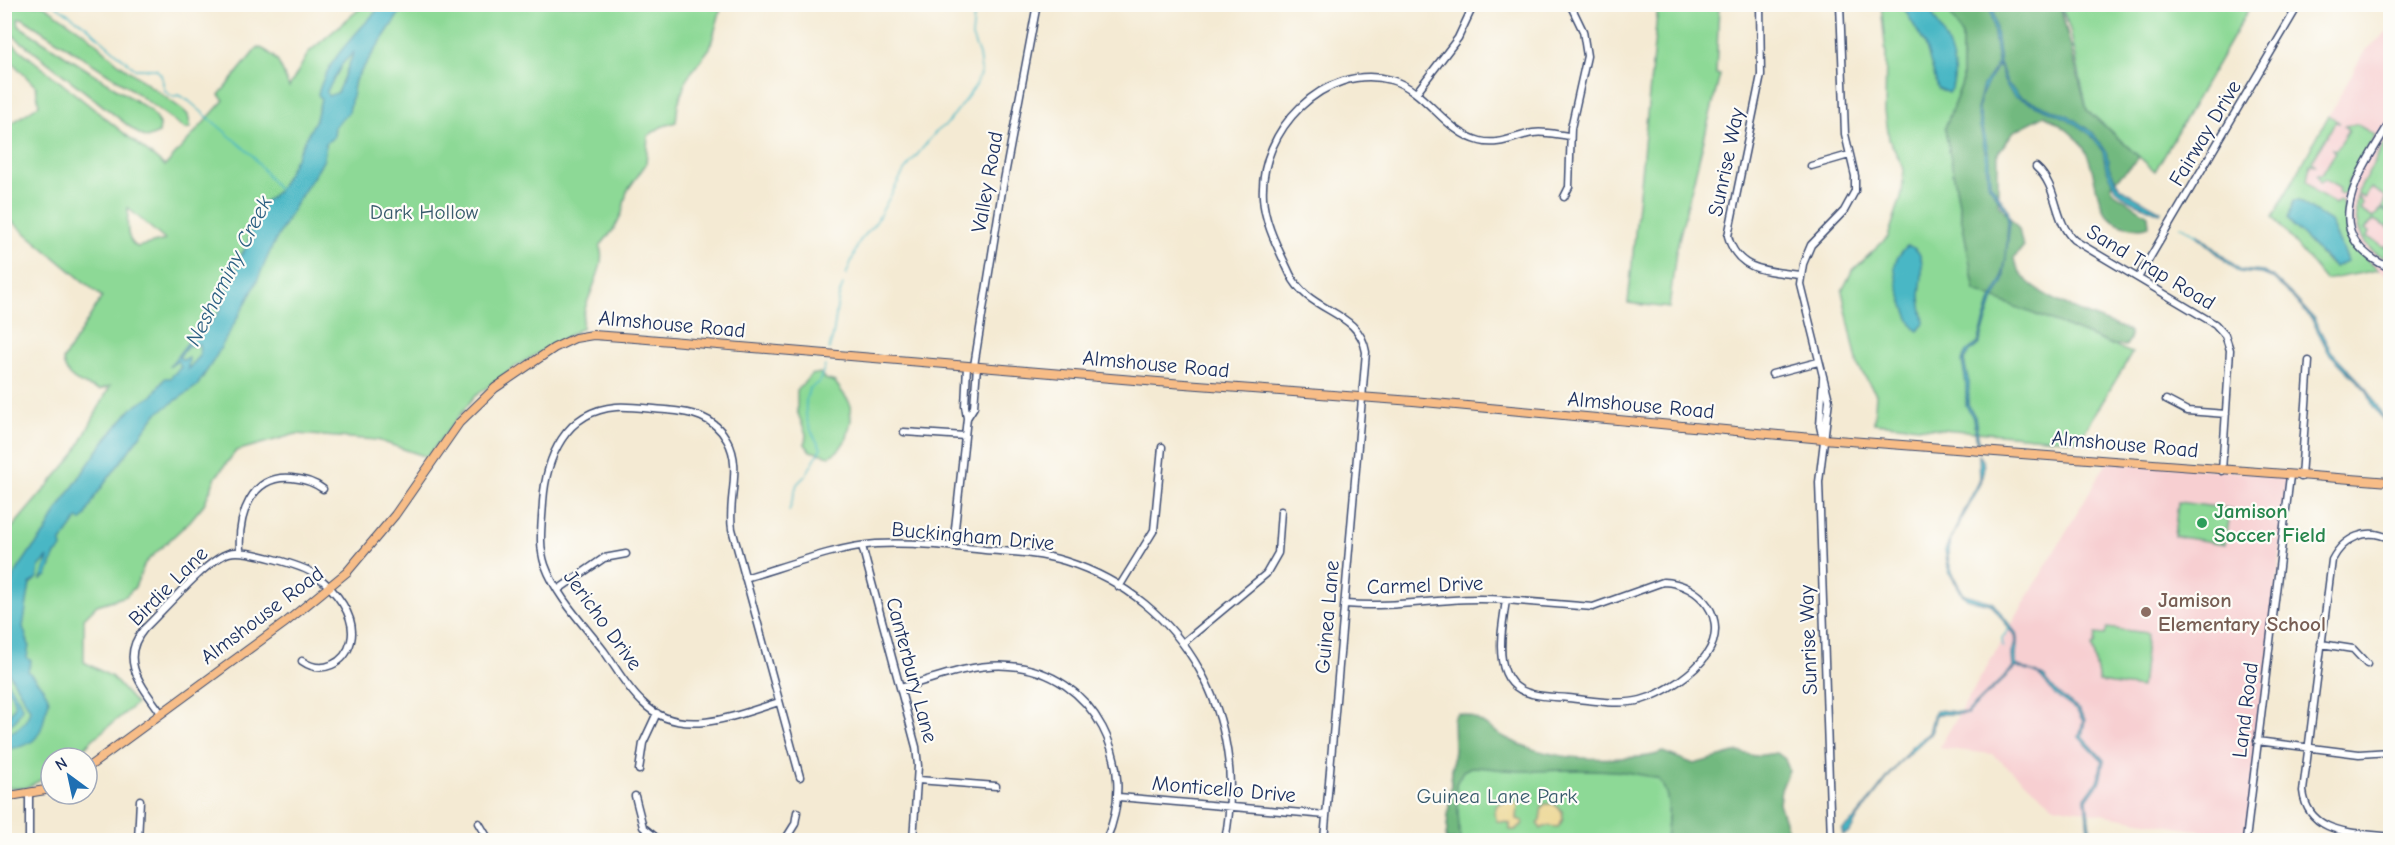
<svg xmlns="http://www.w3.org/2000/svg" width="2395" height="845" viewBox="0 0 2395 845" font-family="'Comic Neue',sans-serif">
<rect width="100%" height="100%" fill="#fdfcf7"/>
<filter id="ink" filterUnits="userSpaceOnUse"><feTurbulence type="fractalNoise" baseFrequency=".0167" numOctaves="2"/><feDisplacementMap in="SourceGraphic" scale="12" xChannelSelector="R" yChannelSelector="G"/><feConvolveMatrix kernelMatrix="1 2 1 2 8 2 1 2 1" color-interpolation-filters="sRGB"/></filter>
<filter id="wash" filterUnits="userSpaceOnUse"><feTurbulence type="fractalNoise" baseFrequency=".008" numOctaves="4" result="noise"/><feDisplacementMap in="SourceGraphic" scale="24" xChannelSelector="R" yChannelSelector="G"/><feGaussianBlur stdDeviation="1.35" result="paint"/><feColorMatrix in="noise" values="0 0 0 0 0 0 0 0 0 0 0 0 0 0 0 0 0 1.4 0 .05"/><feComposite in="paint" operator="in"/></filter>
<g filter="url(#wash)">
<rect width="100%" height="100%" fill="#f4ead3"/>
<path fill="#f7cfd1" d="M2390,29V277L2378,270L2325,280L2273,217L2364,52Z
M2108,460L2290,476L2246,839L2054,806L1992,754L1939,748Z"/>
<path fill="#8dd996" stroke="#54847a" stroke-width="1.5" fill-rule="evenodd" d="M4,5H43L86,34L117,62L183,110L188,115L191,128L185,129L124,84L22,18L18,19L19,26L150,110L160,125L159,133L147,138L139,134L5,29Z
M364,5H722L710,48L687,78L678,104L676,122L661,127L648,136L646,164L627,191L622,213L614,229L600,246C608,269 582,299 582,328L518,365L474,397L427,457L377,440L296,434L236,451L216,477L204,504L190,521L145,563L135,587L126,596L97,605L84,618V662L112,677L136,704L93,739L74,758H51V775L25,788H5V536L74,455L110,386L99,390C82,384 65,380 63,360L102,297L5,216V128L39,105L36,87L14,64H5L4,37L165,166L224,100L219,95L258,47C279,55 281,68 289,87L309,52ZM128,208L165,240L137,247C124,239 128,222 128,208Z
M1658,5H1719L1716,74L1720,75L1676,251L1669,308L1628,303Z
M1881,5H1946L1962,36V83L1945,128L1975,290L2132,353L2079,441L1874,423L1876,394L1858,366L1842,291L1852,271L1888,237L1902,194L1904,169L1889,139L1885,111L1886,55Z
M2061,5H2251L2155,171L2087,110L2070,30Z
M2329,115L2340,123L2335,122L2312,161L2315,165L2310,164L2307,181L2316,193L2335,204L2340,200C2348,207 2346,226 2350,236C2356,250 2367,260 2378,270L2325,280L2273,217ZM2294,201H2298L2330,222L2347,261L2334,267L2328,263L2288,218Z
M2356,124L2375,135L2348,182L2347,192L2341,195L2338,193L2339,188L2325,180L2320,183L2317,175H2322L2335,153L2332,149L2336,150L2349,130L2345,126Z
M2385,143H2389L2388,148L2390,150V182L2387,188L2390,190L2389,212L2382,208L2386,197L2371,188L2364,198L2357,194Z
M2357,196L2363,204L2360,210L2373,218L2381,209L2389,214L2388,228L2374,220L2365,229L2369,232L2367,237L2384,247L2389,244L2384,257C2359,249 2353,217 2357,196Z
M820,373L825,379L835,382L850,403L851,420L847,438L839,450L830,456L810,451L805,444L806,434L797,411V390L811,375Z
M2178,502L2231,509L2225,544L2174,536Z
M2107,628L2147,633L2141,688L2099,682L2092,646L2095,645L2096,634L2105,635Z
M1454,749L1672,766L1666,840H1446Z"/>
<path fill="#72b97f" stroke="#46746e" stroke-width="1.5" d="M1946,5H2060L2087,110L2139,157C2131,169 2119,174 2111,186L2115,193L2148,215L2149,226C2141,229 2135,228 2127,226C2092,220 2099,176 2086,152C2077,135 2061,125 2045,115L2014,131L1998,153V203L2019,229L2023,247L2014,258C2018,294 2096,317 2124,329L2130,333V339L2126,346L2113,345L1975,291L1945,128L1962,83V36Z
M1457,713C1477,715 1488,729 1506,738C1543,757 1582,760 1622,758C1636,757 1649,758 1663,752L1694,764L1738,752L1755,756L1777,753L1785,759L1789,770L1781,790L1779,803L1791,840H1666C1668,820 1673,796 1658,779C1615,766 1567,771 1523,771C1505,771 1488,767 1471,767L1463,771L1456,784L1460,840H1446L1454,749L1453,719Z"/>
<path fill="#eeda9e" stroke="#84847e" stroke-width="1.5" d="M1508,799L1518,804L1517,819L1523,821L1522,825L1516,830H1510V823L1497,821L1494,813L1497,805Z
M1545,804H1554L1562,811L1563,819L1558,827L1546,826L1541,829L1537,823L1540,820L1542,807Z"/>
<path fill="#4ab7c5" stroke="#327392" stroke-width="1.5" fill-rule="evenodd" d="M382,5H405L355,80L349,112L335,126L334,137L326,143L324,159L319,168L297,202L272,247L253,290L215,358L197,386L156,414L96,495L85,517L80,521L78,518L61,542L62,548L55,554L47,576L41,579L48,557L39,567L37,578L30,584L23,627L29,645L27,658L31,661L28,671C34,679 44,686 48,697C51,703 46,708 45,714C40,743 30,745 5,750V734C17,732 28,722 30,709L9,673V623L5,620V606L13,577L29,553L45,533L57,510L103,443L132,408L152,396L165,378H170L181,367L178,361L169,367L188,342L207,327L219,312L227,289L238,274L237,263L247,245L255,219L265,202L279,190L316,119L321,99L318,94C327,59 359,31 382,5ZM354,52L337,93L328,96L327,91L343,63ZM199,344L200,356L188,369L189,357L183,360L179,357L188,346Z
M1902,5H1927C1939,25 1967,71 1948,93L1938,88L1925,44Z
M1990,5H1993L2000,64L2008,85L2021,97L2069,116L2093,133L2106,151L2109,167L2120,188L2161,211L2160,213L2128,199L2117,190L2106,168L2103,152L2091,135L2068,119L2014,96L2006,86L1999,65L1995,69L1980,98L1979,110L1988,151L1990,183L2008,209L2010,221L2003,283L1993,301L1979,344L1968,354L1964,361L1969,383L1968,404L1975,417L1979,443H1977L1973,418L1966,405V383L1962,361L1966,352L1978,343L1991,300L2001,282L2006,257L2008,221L2006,210L1988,184L1985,151L1977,110L1983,85L1998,63Z
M2294,201H2298L2330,221L2347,261L2334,267L2293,226L2288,218Z
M2198,234L2240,270L2263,272L2273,277L2294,297L2314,319L2331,351L2368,390L2390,429L2373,406L2367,391L2329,353L2312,320L2293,298L2272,278L2262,274L2239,272L2198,237Z
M1907,246C1929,248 1921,281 1920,295C1920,305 1923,313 1924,323L1918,331C1909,328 1894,277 1895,266C1895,259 1902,251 1907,246Z
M1979,455C1999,473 1949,529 1948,551C1947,566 1956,582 1964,594L1992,602L2016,633C2019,641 2015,654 2016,665L2044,677L2057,693L2079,710L2085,720L2082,736L2104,760L2100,781L2087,799L2091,840H2089L2085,798L2098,780L2102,761L2079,737L2083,721L2077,711L2055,695L2038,674L2016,667L1967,714H1936L1931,733L1900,762L1858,817L1850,832L1843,835L1842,830L1855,819L1912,746L1929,733L1934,713L1938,710L1966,713L2013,668L2012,654L2016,638L1991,604L1967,599L1963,595L1949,572L1945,550L1980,479Z
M4,676C8,687 19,694 22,708L16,720L5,729V721L15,706L11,693L5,688Z"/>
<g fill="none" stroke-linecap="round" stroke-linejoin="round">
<path stroke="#4ab7c5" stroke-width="1.5" d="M54,4L86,26L135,69H156L161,75L165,91L173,97L178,95L189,101L252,155L280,192
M2180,226L2198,235
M846,275L859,242L876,222L904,171L935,133L948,123L976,85L981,71L979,55L972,37L975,4
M829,349C838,328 833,306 843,285
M789,511L797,484L806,475L821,448C808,428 801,413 809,389L819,382L825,366
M2003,647L2002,638L2009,629"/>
</g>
</g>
<g filter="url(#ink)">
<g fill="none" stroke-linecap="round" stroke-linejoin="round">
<defs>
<path id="minor" d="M1760,4L1761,75L1728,236C1737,272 1769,271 1800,275
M1416,93L1458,38L1474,4
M2390,122C2362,170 2312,234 2390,268
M1811,166L1849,155
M2036,167C2059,187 2053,220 2074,240L2215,324L2225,335L2230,350L2222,471
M1564,197L1569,187L1571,128L1587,56L1583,31L1570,4
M2138,278L2299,4
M974,366L1002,191L1037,4
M1772,374L1818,362
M1823,378L1820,426L1823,439
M2166,400L2187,411L2226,414
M967,418L974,407L977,366
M904,432L965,436
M2301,477L2309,361
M2390,539C2367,527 2344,537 2332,560L2303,791C2308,836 2356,832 2390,837
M862,546L916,747L918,766L913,840
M953,547L967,418L965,406L967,366
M240,550C238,517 250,474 292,478C303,479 314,482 323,489
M745,578C783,567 839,546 876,544C912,542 949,546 985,550C1011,552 1040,553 1065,561C1186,599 1249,719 1225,840
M1663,582C1700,583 1730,619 1707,654C1695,673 1663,694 1641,700C1618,706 1591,700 1568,698C1556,697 1543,697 1532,694C1489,684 1502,631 1506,600L1593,607Z
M1119,587L1154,530L1162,447
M559,589L604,558L626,554
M1345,604C1402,609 1449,595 1506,600
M1183,643L1266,574L1278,553L1281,511
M2321,644L2353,649L2367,664
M901,688C936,678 972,663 1009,666C1095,672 1140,766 1106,840
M779,702C736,715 680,741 642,702C627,688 616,668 604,651C584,625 556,596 545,565C538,545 542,523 543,502C546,458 565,411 616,407C632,406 649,409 666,410C691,412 714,416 727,440C743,467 727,500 732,529L800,777
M161,713C142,686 118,660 144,629C163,611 206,560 229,553C243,548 304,566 316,575C335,590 357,616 351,641C345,664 322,675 302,661
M2257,741L2359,754L2390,752
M639,770L643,743L657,713
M918,780L996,786
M29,795V840
M635,796L643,827L659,840
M1119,797L1326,815
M479,823L489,840
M138,840L140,800
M785,840L795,824L797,812
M1324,840L1366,352C1359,309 1309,314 1290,274C1279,250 1264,223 1263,197C1259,131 1324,62 1391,80C1427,90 1444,132 1480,141C1499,146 1515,136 1533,133C1545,131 1558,135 1570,136
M1831,840L1819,482L1829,400L1800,284L1803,264L1811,245L1844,211L1855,191V176L1845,134L1840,4
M2246,840L2290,476"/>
<path id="major" d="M87,768L286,622L347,572L395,515L459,423L495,388L554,348L575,338L593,335L635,338L1158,382L1413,401L1823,439L2390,482
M4,797L51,789"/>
</defs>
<use href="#minor" stroke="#3c4b70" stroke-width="9"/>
<use href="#major" stroke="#3c4b70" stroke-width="10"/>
<use href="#minor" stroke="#fff" stroke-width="6"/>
<use href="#major" stroke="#f7bd88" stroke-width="8"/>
</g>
</g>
<circle fill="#2e9e5b" stroke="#fdfcf7" stroke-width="2" cx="2202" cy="523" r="6"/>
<circle fill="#8d6e63" stroke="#fdfcf7" stroke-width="2" cx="2146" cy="612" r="6"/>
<g text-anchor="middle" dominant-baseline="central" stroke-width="4.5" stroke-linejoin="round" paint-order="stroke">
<g font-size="21" fill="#1b2f5e" stroke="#fdfcf7">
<text transform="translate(2205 133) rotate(-59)">Fairway Drive</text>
<text transform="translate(1726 162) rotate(-78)">Sunrise Way</text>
<text transform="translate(987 182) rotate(-80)">Valley Road</text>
<text transform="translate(2151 267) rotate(31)">Sand Trap Road</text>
<text transform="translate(672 324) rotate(5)">Almshouse Road</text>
<text transform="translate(1156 364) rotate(5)">Almshouse Road</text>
<text transform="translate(1641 405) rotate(5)">Almshouse Road</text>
<text transform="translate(2125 444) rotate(5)">Almshouse Road</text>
<text transform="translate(973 536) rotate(5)">Buckingham Drive</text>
<text transform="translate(1425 585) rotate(-2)">Carmel Drive</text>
<text transform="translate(168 586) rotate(-45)">Birdie Lane</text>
<text transform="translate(262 615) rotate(-37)">Almshouse Road</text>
<text transform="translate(1327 617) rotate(-85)">Guinea Lane</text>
<text transform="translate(603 620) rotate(54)">Jericho Drive</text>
<text transform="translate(1808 640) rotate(-92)">Sunrise Way</text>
<text transform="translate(912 670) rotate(75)">Canterbury Lane</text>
<text transform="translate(2245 710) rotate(-83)">Land Road</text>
<text transform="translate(1224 789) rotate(5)">Monticello Drive</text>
</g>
<g font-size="21" fill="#385a6c" stroke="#fdfcf7">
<text x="424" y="212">Dark Hollow</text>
<text x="1497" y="796">Guinea Lane Park</text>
</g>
<g font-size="21" font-weight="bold" fill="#27864d" stroke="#fdfcf7" text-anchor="start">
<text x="2214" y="511">Jamison<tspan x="2214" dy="24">Soccer Field</tspan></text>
</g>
<g font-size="21" font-weight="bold" fill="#785e54" stroke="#fdfcf7" text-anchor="start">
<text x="2158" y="600">Jamison<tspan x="2158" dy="24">Elementary School</tspan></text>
</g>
<g font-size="22" font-style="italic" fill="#2b5f82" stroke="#fdfcf7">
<text transform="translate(229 271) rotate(-63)">Neshaminy Creek</text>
</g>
</g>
<rect width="2395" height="845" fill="none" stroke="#fdfcf7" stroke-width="24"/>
<g transform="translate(69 776) rotate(327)"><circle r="28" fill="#fdfcf7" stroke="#a3aaba" stroke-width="1.5"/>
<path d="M0-4.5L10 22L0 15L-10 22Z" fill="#1f6fb2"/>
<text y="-9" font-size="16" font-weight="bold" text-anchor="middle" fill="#1b2f5e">N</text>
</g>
</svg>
